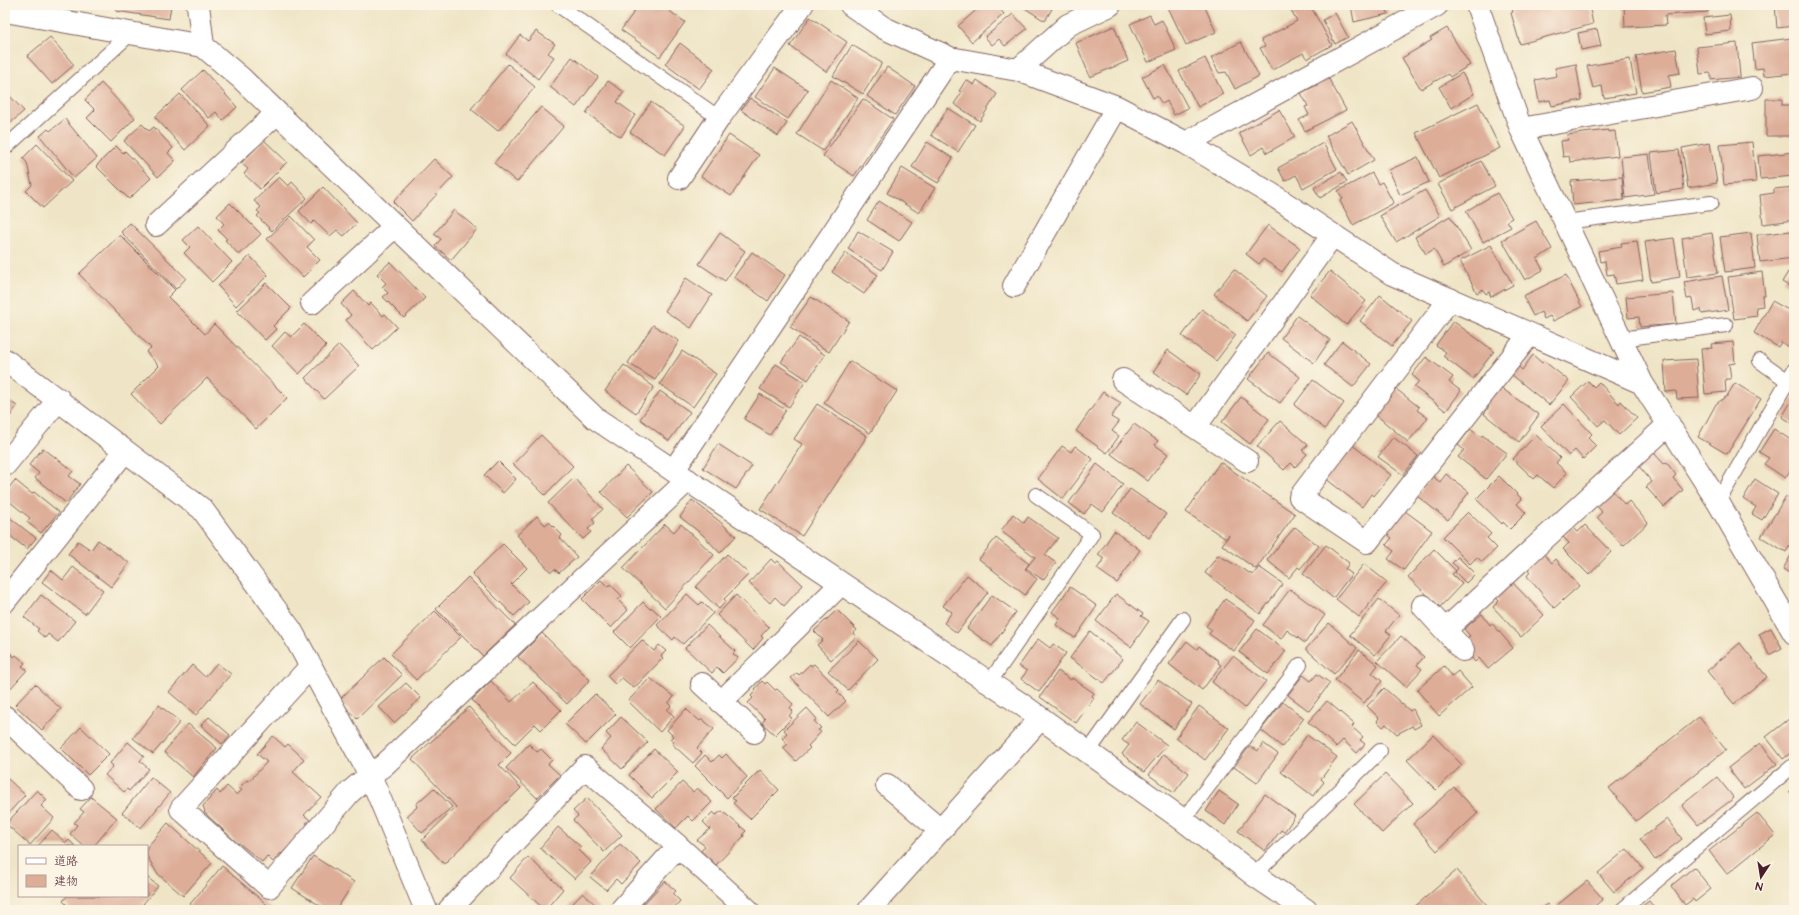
<svg xmlns="http://www.w3.org/2000/svg" width="1799" height="915" viewBox="0 0 1799 915" font-family="'Architects Daughter','Klee One',sans-serif">
<rect width="100%" height="100%" fill="#fcf5e5"/>
<filter id="ink" filterUnits="userSpaceOnUse"><feTurbulence type="fractalNoise" baseFrequency=".025" numOctaves="2"/><feDisplacementMap in="SourceGraphic" scale="8" xChannelSelector="R" yChannelSelector="G"/><feConvolveMatrix kernelMatrix="1 2 1 2 8 2 1 2 1" color-interpolation-filters="sRGB"/></filter>
<filter id="wash" filterUnits="userSpaceOnUse"><feTurbulence type="fractalNoise" baseFrequency=".012" numOctaves="4" result="noise"/><feDisplacementMap in="SourceGraphic" scale="16" xChannelSelector="R" yChannelSelector="G"/><feGaussianBlur stdDeviation="0.9" result="paint"/><feColorMatrix in="noise" values="0 0 0 0 0 0 0 0 0 0 0 0 0 0 0 0 0 1.4 0 .05"/><feComposite in="paint" operator="in"/></filter>
<g filter="url(#wash)">
<rect width="100%" height="100%" fill="#efe5c6"/>
<g id="blocks">
<path fill="#ddad98" d="M117,5H171L169,19L116,11Z
M639,5H661L685,22L660,57L621,30Z
M982,5H996L1004,14L972,42L958,26Z
M1020,5H1054L1045,21Z
M1167,5H1204L1216,32L1186,45Z
M1302,5H1310L1332,45L1307,59L1303,53L1272,70L1260,48L1265,46L1261,40L1297,21L1291,10Z
M1351,5H1386L1388,14L1354,22Z
M1511,5H1589L1593,24L1520,44L1511,13L1513,12Z
M1624,5H1708V12L1665,15L1666,25L1625,27Z
M1775,5H1794V26L1777,28Z
M1335,13L1348,37L1335,44L1323,20Z
M1013,14L1027,29L1005,46L999,39L992,45L985,37Z
M1150,15L1154,24L1162,20L1176,50L1148,62L1130,24Z
M1730,15L1731,31L1705,34L1703,18Z
M810,17L847,42L827,72L790,46Z
M1114,26L1128,61L1090,77L1076,43Z
M1447,28L1470,65L1450,77L1448,74L1421,89L1402,58L1432,40L1430,38Z
M1597,29L1601,46L1581,50L1578,33Z
M536,31L555,44L548,53L554,57L538,79L506,54L520,35L528,41Z
M50,37L74,65L52,84L27,56Z
M1792,38L1794,73L1764,76L1763,68L1755,69L1752,43Z
M1241,42L1259,76L1235,89L1226,72L1219,73L1211,58Z
M680,43L714,69L699,89L665,64Z
M1737,43L1740,77L1711,80V73L1700,74L1697,47Z
M852,45L882,63L863,94L833,76Z
M1676,49L1680,73L1669,75L1671,87L1642,92L1636,56Z
M572,57L598,77L576,107L550,87Z
M1205,58L1223,94L1198,107L1179,71Z
M1630,59L1636,93L1604,98L1602,86L1593,88L1587,66Z
M508,64L535,87L498,131L471,109Z
M1576,64L1582,100L1552,106L1550,100L1539,102L1535,80L1557,76L1555,68Z
M1165,65L1188,108L1174,115L1167,101L1162,104L1157,96L1153,98L1142,77Z
M887,67L915,86L895,115L867,96Z
M775,68L808,90L788,119L755,97Z
M203,70L237,107L223,120L216,112L209,118L182,90Z
M1462,73L1474,94L1451,108L1439,87Z
M1329,79L1346,110L1305,131L1299,120L1309,115L1305,107L1308,106L1301,93Z
M831,80L858,98L823,151L797,134Z
M966,80L974,85L977,80L997,94L980,121L954,104L962,92L959,91Z
M608,81L624,92L617,102L635,115L621,137L586,113Z
M101,83L135,118L111,142L87,118L95,110L85,100Z
M5,91L24,111L5,128Z
M180,94L210,126L185,150L155,117Z
M750,98L787,123L778,136L741,110Z
M863,99L893,119L854,176L823,156Z
M1766,99H1782V105H1794V136H1766Z
M651,102L685,126L665,155L630,132Z
M1478,103L1500,148L1439,178L1416,133Z
M541,107L564,126L517,182L494,163Z
M948,108L975,125L958,152L931,135Z
M1279,110L1295,137L1267,153L1264,147L1251,155L1239,133Z
M65,119L97,158L74,178L40,136L48,129L50,131Z
M1352,121L1374,160L1348,175L1326,136Z
M142,124L149,131L154,127L173,148L168,153L175,161L158,177L124,141Z
M1608,130V132L1615,131L1618,156L1570,162L1569,156L1563,157L1561,141L1568,140L1567,135Z
M729,135L759,155L731,196L701,176Z
M264,140L287,162L260,189L244,174L248,169L241,163Z
M927,142L953,158L938,183L912,167Z
M1752,142L1756,182L1724,185L1720,145Z
M1323,143L1337,169L1303,188L1296,175L1285,181L1278,168Z
M1710,143L1717,183L1688,188L1682,148Z
M37,144L72,181L43,208L26,191L32,185L27,163L23,158Z
M116,146L123,153L125,151L151,178L129,199L96,166Z
M1679,150L1684,189L1656,193L1651,153Z
M1794,152V176L1760,179L1758,156Z
M1649,154L1654,194L1625,198L1621,157Z
M1418,157L1429,182L1400,195L1389,170Z
M434,159L453,177L412,221L393,202Z
M1481,161L1495,186L1452,209L1438,184Z
M902,168L935,188L919,213L887,193Z
M1341,172L1347,182L1320,198L1314,188Z
M1372,173L1378,184L1382,182L1393,202L1392,204L1353,225L1340,201L1343,199L1338,191Z
M279,177L288,186L292,182L307,198L272,231L257,216L260,213L257,211L261,207L254,201Z
M1622,177L1624,200L1573,205L1571,181Z
M323,187L357,223L344,236L337,230L330,236L314,221L311,224L299,211Z
M1794,187V220L1763,224L1760,195L1774,193V189Z
M1425,190L1440,216L1396,242L1380,216Z
M1497,193L1512,218L1507,221L1511,227L1483,242L1466,211Z
M879,201L912,222L899,241L867,220Z
M230,203L261,234L239,255L225,240L227,239L218,230L224,224L217,216Z
M454,210L477,229L451,260L435,246L441,239L434,234Z
M291,216L314,240L307,247L320,260L303,277L267,239Z
M1450,216L1471,250L1444,267L1434,249L1426,254L1415,237Z
M1536,221L1552,249L1537,259L1543,270L1525,280L1502,240Z
M130,223L186,278L176,289L121,232Z
M1268,225L1300,248L1282,272L1263,259L1259,264L1246,254Z
M198,226L232,262L212,282L184,253L190,247L183,240Z
M858,231L893,252L882,270L848,249Z
M1791,231L1794,258L1760,262L1757,235Z
M720,233L745,251L725,281L699,264Z
M1712,233L1718,273L1687,277L1682,238Z
M1751,233L1755,268L1725,272L1720,237Z
M120,235L175,290L168,297L205,334L214,324L287,398L256,429L207,378L160,424L131,394L159,366L146,352L151,348L79,274Z
M1674,238L1680,277L1651,282L1645,242Z
M1637,241L1643,280L1616,284L1614,274L1607,275L1605,261L1600,262L1598,251L1622,247L1621,243Z
M1491,245L1513,285L1491,297L1489,292L1486,294L1483,289L1477,293L1460,261Z
M752,252L785,275L768,301L734,277Z
M846,253L878,275L864,294L832,272Z
M250,256L268,275L236,306L218,286Z
M390,262L425,298L404,318L383,297L388,293L382,287L386,283L377,274Z
M1234,269L1267,296L1247,321L1214,294Z
M1330,271L1366,301L1346,325L1310,295Z
M1762,272L1765,296H1762L1763,306L1756,307L1757,316L1734,319L1728,277Z
M1788,272L1794,275V289L1782,282Z
M1566,275L1582,307L1553,321L1550,316L1544,319L1541,312L1533,316L1523,296Z
M1722,276L1728,310L1702,314L1701,309L1694,311L1692,298L1687,299L1684,282Z
M686,278L712,295L691,328L665,311Z
M266,283L291,308L273,326L276,329L265,340L237,311Z
M354,291L368,306L371,303L383,316L385,314L397,327L373,350L346,320L351,315L341,304Z
M1673,293L1676,324L1640,327L1639,317L1628,318L1626,297Z
M1380,295L1412,321L1392,346L1360,321Z
M811,297L849,321L829,352L790,327Z
M1772,301L1794,313V342L1791,348L1781,342L1778,347L1754,333Z
M1202,309L1236,335L1216,361L1182,336Z
M1297,316L1330,340L1314,363L1281,338Z
M1453,321L1494,351L1473,379L1443,356L1446,352L1436,345Z
M304,324L326,346L299,374L272,346L285,332L291,337Z
M653,325L679,341L655,380L628,363Z
M799,337L825,355L808,380L781,362Z
M1342,341L1371,364L1353,387L1324,365Z
M1733,342L1735,363L1729,364L1731,379H1725L1726,392L1705,394L1701,349L1712,348L1711,344Z
M339,345L359,366L324,399L305,378Z
M1168,350L1201,374L1186,395L1153,372Z
M682,351L716,374L693,407L660,384Z
M1268,353L1300,377L1280,403L1248,379Z
M1533,355L1542,363L1544,361L1569,381L1549,405L1512,375L1519,367L1522,370Z
M1426,357L1453,377L1449,382L1461,391L1446,411L1414,387L1419,381L1412,375Z
M1696,359L1699,398L1677,399L1676,391L1666,392L1664,361Z
M850,361L897,391L870,433L824,403Z
M776,364L805,382L789,407L760,389Z
M624,365L654,387L636,413L605,391Z
M1313,380L1344,403L1325,429L1294,405Z
M1588,381L1594,387L1599,382L1619,404L1621,401L1637,418L1619,435L1605,420L1598,426L1571,397Z
M1735,383L1761,399L1727,454L1698,437L1716,404L1727,396Z
M1500,387L1539,415L1519,442L1484,414L1489,407L1486,405Z
M1396,389L1419,407L1417,410L1428,418L1408,442L1375,414Z
M660,391L690,412L669,441L640,419Z
M1103,392L1121,403L1111,417L1119,422L1112,431L1119,436L1107,453L1076,431Z
M760,394L786,410L770,435L744,419Z
M1241,397L1269,419L1250,444L1222,422Z
M1794,397V424L1782,417Z
M5,398L17,406L5,423Z
M817,404L867,436L802,536L760,509L802,444L794,439Z
M1564,404L1592,434L1588,438L1596,446L1583,459L1575,450L1569,456L1541,426Z
M1280,421L1308,445L1302,450L1307,454L1295,467L1291,463L1284,470L1257,446Z
M1134,424L1158,441L1155,445L1168,454L1148,481L1111,454Z
M1470,429L1481,437L1482,435L1507,453L1486,479L1458,457L1464,450L1458,445Z
M1774,429L1794,442V465L1785,478L1764,464L1769,458L1759,452Z
M541,435L573,466L545,495L513,464Z
M1536,435L1560,458L1556,463L1567,473L1553,488L1538,475L1534,479L1513,459Z
M1393,437L1418,456L1403,475L1378,457Z
M718,444L752,466L736,489L703,468Z
M1351,444L1391,475L1374,496L1371,494L1362,507L1325,478Z
M1062,446L1071,452L1075,446L1093,459L1063,499L1038,479Z
M43,448L73,471L69,476L80,484L66,503L35,478L39,473L29,465Z
M1653,452L1664,464L1667,463L1676,475L1673,478L1683,490L1664,507L1646,487L1652,482L1638,465Z
M498,461L516,479L503,493L484,475Z
M1220,462L1295,514L1256,569L1222,545L1229,535L1226,539L1186,512Z
M1097,464L1123,484L1103,512L1092,504L1084,514L1069,503Z
M626,466L653,492L627,517L601,492Z
M1446,474L1469,492L1448,520L1417,496L1432,476L1440,482Z
M1499,476L1522,499L1517,504L1526,513L1510,529L1503,522L1502,524L1476,499Z
M574,478L603,509L592,519L595,523L588,529L591,532L583,539L548,503Z
M1755,479L1778,494L1762,520L1752,514L1756,507L1743,499Z
M15,480L32,494L34,492L59,512L41,533L27,522L30,518L5,498V493Z
M1130,489L1166,514L1149,538L1113,513Z
M1612,490L1625,505L1629,501L1648,523L1623,546L1597,517L1602,512L1596,505Z
M1786,496L1794,501V538L1786,552L1761,537Z
M692,500L718,520L736,536L720,553L703,535L680,517Z
M1405,511L1432,531L1404,570L1388,559L1394,551L1386,545L1392,538L1387,534Z
M1468,512L1491,534L1487,538L1497,548L1482,562L1477,557L1470,564L1443,537Z
M5,514L36,538L27,549L5,532Z
M1013,514L1024,523L1028,517L1058,538L1045,555L1056,563L1043,580L1026,568L1035,557L1001,531Z
M537,516L545,525L549,522L562,535L560,538L577,557L559,573L555,569L551,572L517,535Z
M665,524L674,532L681,524L714,555L665,608L623,568Z
M1585,525L1611,552L1589,575L1563,549L1569,543L1563,537L1573,527L1578,532Z
M1295,527L1319,546L1300,569L1298,567L1289,578L1267,560Z
M1114,531L1140,550L1117,583L1097,569L1104,559L1098,555Z
M996,538L1029,564L1025,569L1037,579L1025,595L979,559Z
M98,540L129,563L111,587L68,554L78,541L91,550Z
M503,544L527,568L511,584L529,602L514,616L472,574Z
M1326,545L1349,563L1345,569L1352,574L1333,598L1303,574Z
M1434,549L1456,571L1452,574L1462,584L1440,607L1408,577Z
M1794,550V576L1783,569Z
M1542,552L1552,563L1556,559L1579,586L1554,608L1527,576L1530,572L1526,567Z
M727,554L749,574L724,599L726,601L719,609L696,587Z
M1218,555L1253,575L1259,567L1283,584L1260,614L1205,573Z
M1458,557L1475,574L1466,583L1455,572L1458,568L1452,563Z
M771,559L775,563L778,561L780,563L803,585L784,606L775,597L770,603L749,583Z
M1364,564L1387,582L1359,617L1336,599Z
M73,567L103,590L85,614L42,582L51,570L63,580Z
M967,575L988,592L957,633L944,623L952,612L943,606Z
M468,577L515,625L483,656L436,609Z
M601,580L608,587L610,584L622,596L618,600L628,610L611,628L582,599Z
M1510,580L1544,615L1521,637L1493,607L1499,601L1494,595Z
M1070,587L1097,606L1075,638L1056,625L1060,618L1052,612Z
M1290,589L1325,615L1305,643L1287,630L1281,639L1263,625Z
M687,594L699,605L702,602L713,613L683,644L675,637L673,640L657,625Z
M1116,594L1143,614L1141,616L1149,621L1131,647L1096,621Z
M41,595L75,621L58,642L48,634L45,638L37,631L39,629L24,617Z
M736,595L769,627L761,636L763,638L753,650L717,615Z
M992,595L1016,612L992,646L967,628Z
M1225,599L1255,620L1234,651L1209,634L1212,630L1206,626Z
M1379,599L1399,615L1386,631L1391,635L1375,655L1350,635Z
M643,602L650,609L651,607L661,616L630,648L614,632Z
M837,610L857,630L853,633L856,637L831,660L817,645L823,640L814,631Z
M435,611L461,637L416,680L391,654Z
M1482,614L1490,625L1492,623L1513,648L1488,669L1479,658L1475,662L1469,654L1474,650L1465,639L1470,636L1464,629Z
M1329,623L1357,648L1334,674L1306,649Z
M707,625L735,651L733,654L738,658L723,673L717,667L712,673L685,648Z
M1771,628L1782,648L1769,655L1759,634Z
M1257,629L1286,651L1268,674L1239,652Z
M1090,631L1123,659L1104,683L1070,658Z
M542,633L590,680L567,704L518,657Z
M1401,636L1424,657L1417,665L1422,669L1406,687L1377,661Z
M1038,639L1050,648L1053,644L1066,653L1039,692L1021,679L1027,671L1019,666Z
M642,640L654,651L659,645L666,651L661,656L663,658L634,688L622,678L615,684L607,676Z
M859,641L878,659L848,690L828,671Z
M1187,641L1197,649L1199,646L1219,661L1218,663L1221,665L1202,690L1169,664Z
M1740,643L1767,677L1734,704L1707,671Z
M5,648L14,657L16,655L25,663L22,666L27,670L9,690L5,686Z
M1359,650L1378,665L1372,673L1382,681L1364,703L1335,680Z
M1233,656L1266,681L1245,708L1212,682Z
M384,657L402,675L357,719L339,700Z
M217,663L231,674L196,715L169,692L192,665L205,677Z
M810,664L811,666L814,664L839,690L837,692L846,701L829,717L791,678L797,673L799,675Z
M1444,666L1452,676L1458,671L1472,687L1439,716L1417,690Z
M1058,671L1071,680L1072,678L1094,693L1092,696L1094,698L1076,723L1040,697Z
M1317,674L1330,683L1309,711L1288,695L1303,675L1311,681Z
M650,678L674,697L668,703L671,706L667,710L674,716L660,732L628,701Z
M1158,680L1192,704L1174,729L1140,704Z
M491,681L511,702L533,682L561,710L541,730L535,724L515,744L472,700Z
M762,681L765,684L767,682L775,690L777,689L793,704L790,708L793,711L789,716L792,718L775,735L762,723L765,719L748,703L753,698L751,696L756,690L755,689Z
M406,683L421,698L394,723L379,707Z
M35,684L61,709L42,730L15,705Z
M1384,688L1410,711L1413,709L1421,725L1414,729L1412,726L1397,734L1386,724L1383,727L1377,721L1379,718L1367,706Z
M595,694L616,714L586,744L565,724Z
M1327,701L1354,724L1352,727L1363,737L1360,740L1365,744L1357,753L1343,740L1336,747L1308,722Z
M1283,702L1304,718L1282,747L1261,730Z
M159,705L180,722L153,754L133,738Z
M1199,706L1229,728L1205,760L1176,738Z
M469,707L511,753L499,765L521,788L444,864L422,840L456,807L412,759Z
M807,708L817,719L814,721L821,728L818,730L821,732L808,746L810,748L796,761L783,748L788,744L782,738L787,733L784,730Z
M686,709L700,721L702,719L714,729L697,748L702,753L693,763L672,744L674,742L670,739L673,736L667,730Z
M1794,715V750L1783,759L1766,737Z
M209,717L230,735L222,744L201,725Z
M621,717L648,742L622,769L601,749L611,738L606,733Z
M1699,717L1726,750L1636,821L1609,788Z
M1136,722L1167,745L1144,772L1122,754L1129,745L1122,740Z
M188,724L217,748L193,777L164,752Z
M81,727L109,754L88,775L61,748Z
M1307,735L1337,757L1321,779L1324,782L1313,796L1281,772Z
M1433,735L1462,765L1436,790L1407,760Z
M273,736L285,747L288,744L304,759L293,772L321,797L304,815L310,820L306,823L308,825L282,854L281,853L273,862L267,856L262,862L239,843L238,844L204,812L205,811L203,806L217,790L220,794L227,786L237,795L242,790L239,788L247,780L249,781L267,762L257,754Z
M128,742L144,756L140,761L149,769L129,791L127,789L124,792L105,775L113,766L110,763Z
M1263,743L1278,754L1257,783L1234,767L1250,746L1258,751Z
M1760,743L1777,764L1744,789L1728,768Z
M529,744L537,752L541,749L552,760L548,764L560,775L537,798L506,768Z
M654,749L678,772L652,798L629,775Z
M726,754L747,777L727,798L695,766L705,755L712,762L719,755L722,758Z
M1164,754L1189,773L1174,793L1149,775Z
M760,770L779,790L750,819L733,803L736,801L732,798Z
M1385,774L1413,803L1382,833L1354,804Z
M5,776L25,795L5,817Z
M151,777L170,793L141,828L122,813Z
M1717,777L1734,798L1698,825L1682,805Z
M682,782L693,792L697,788L712,802L693,821L688,816L676,828L656,809Z
M1454,787L1478,813L1437,851L1413,824Z
M1794,787V797L1789,791Z
M434,788L452,807L422,833L407,816L417,807L416,804Z
M37,790L47,800L41,806L54,818L30,845L6,824Z
M1219,791L1238,804L1225,825L1206,811Z
M1265,794L1295,816L1284,832L1281,830L1265,851L1238,831Z
M91,797L117,818L94,846H84L70,834L77,825L74,823L84,812L80,809Z
M587,798L622,835L604,852L573,820L578,816L573,811Z
M722,811L746,831L743,834L744,836L716,865L701,851L705,846L697,840L710,829L703,822L713,812L716,815Z
M1757,813L1775,835L1727,874L1709,851Z
M1667,819L1682,839L1655,860L1640,839Z
M168,823L212,863L183,896L157,873L147,856V847Z
M558,827L581,847L578,849L591,862L575,879L540,848Z
M52,830L66,843L69,840L75,846H38Z
M620,844L641,863L621,884L616,879L606,890L590,877Z
M1627,849L1643,868L1614,892L1598,873Z
M313,856L354,882L336,910H327L292,888Z
M528,857L563,889L545,910L510,878Z
M222,866L273,910H185Z
M1694,867L1711,889L1695,902L1693,899L1685,905L1671,886Z
M1457,870L1491,910H1411Z
M147,877L158,886L143,904L151,910H67L69,907L63,901L67,896H147Z
M665,881L676,891L673,894L680,901L672,910H638Z
M1587,881L1603,899L1590,910H1560L1556,906Z
M583,893L599,908L598,910H572L569,907Z
M1649,901L1656,910H1637Z
M1547,904L1552,910H1539Z"/>
</g>
</g>
<g filter="url(#ink)">
<use href="#blocks" fill-opacity="0" stroke="#846461" stroke-width="1"/>
<g fill="none" stroke-linecap="round" stroke-linejoin="round">
<defs>
<path id="service" d="M558,5L719,118
M5,148L130,34
M1565,222L1711,203
M1621,339L1726,325
M1760,361L1788,381
M1718,502L1794,370
M989,683L1092,534L1036,495
M1088,752L1183,619
M1183,820L1300,665
M1254,875L1380,751
M1622,910L1794,765"/>
<path id="minor" d="M198,5L203,46
M851,5L884,28L950,58L1018,70L1117,107L1186,143L1271,194L1392,274L1642,383
M1477,5L1521,129L1642,383L1718,502L1794,633
M5,11L203,46L241,78L595,418L1021,704L1183,820L1254,875L1306,910
M1018,70L1068,25L1110,5
M1521,129L1752,88
M1186,143L1437,5
M679,178L719,118L802,5
M156,225L277,113
M1014,286L1117,107
M1450,299L1300,497L1367,542L1530,334
M312,303L395,226
M5,360L202,509L291,630L370,775L426,910
M1123,380L1247,461
M1195,427L1332,236
M5,465L59,399
M674,470L950,58
M5,601L125,451
M1423,606L1463,650
M1445,630L1669,424
M311,666L181,809L269,887L350,792L370,775L383,766L688,480
M702,684L754,732
M721,702L841,584
M5,717L81,789
M887,785L940,830
M678,846L748,910
M449,910L585,767L678,846L621,910
M869,910L1041,718"/>
</defs>
<use href="#service" stroke="#846461" stroke-width="16"/>
<use href="#minor" stroke="#846461" stroke-width="24"/>
<use href="#service" stroke="#fff" stroke-width="14"/>
<use href="#minor" stroke="#fff" stroke-width="22"/>
</g>
</g>
<rect width="1799" height="915" fill="none" stroke="#fcf5e5" stroke-width="20"/>
<rect x="18" y="845" width="130" height="52" fill="#fcf5e5" stroke="#b59f9b"/>
<rect x="26" y="858" width="20" height="6" fill="#ffffff" stroke="#b59f9b"/>
<text x="54" y="865" font-size="12" fill="#4a1f2b">道路</text>
<rect x="26" y="875" width="20" height="12" fill="#ddad98" stroke="#b59f9b"/>
<text x="54" y="885" font-size="12" fill="#4a1f2b">建物</text>
<g transform="translate(1761 877) rotate(192)" stroke="#fcf5e5" stroke-width="3" paint-order="stroke">
<path d="M0-3L7 15L0 10L-7 15Z" fill="#4a1f2b"/>
<text y="-6" font-size="11" font-weight="bold" text-anchor="middle" fill="#4a1f2b">N</text>
</g>
</svg>
